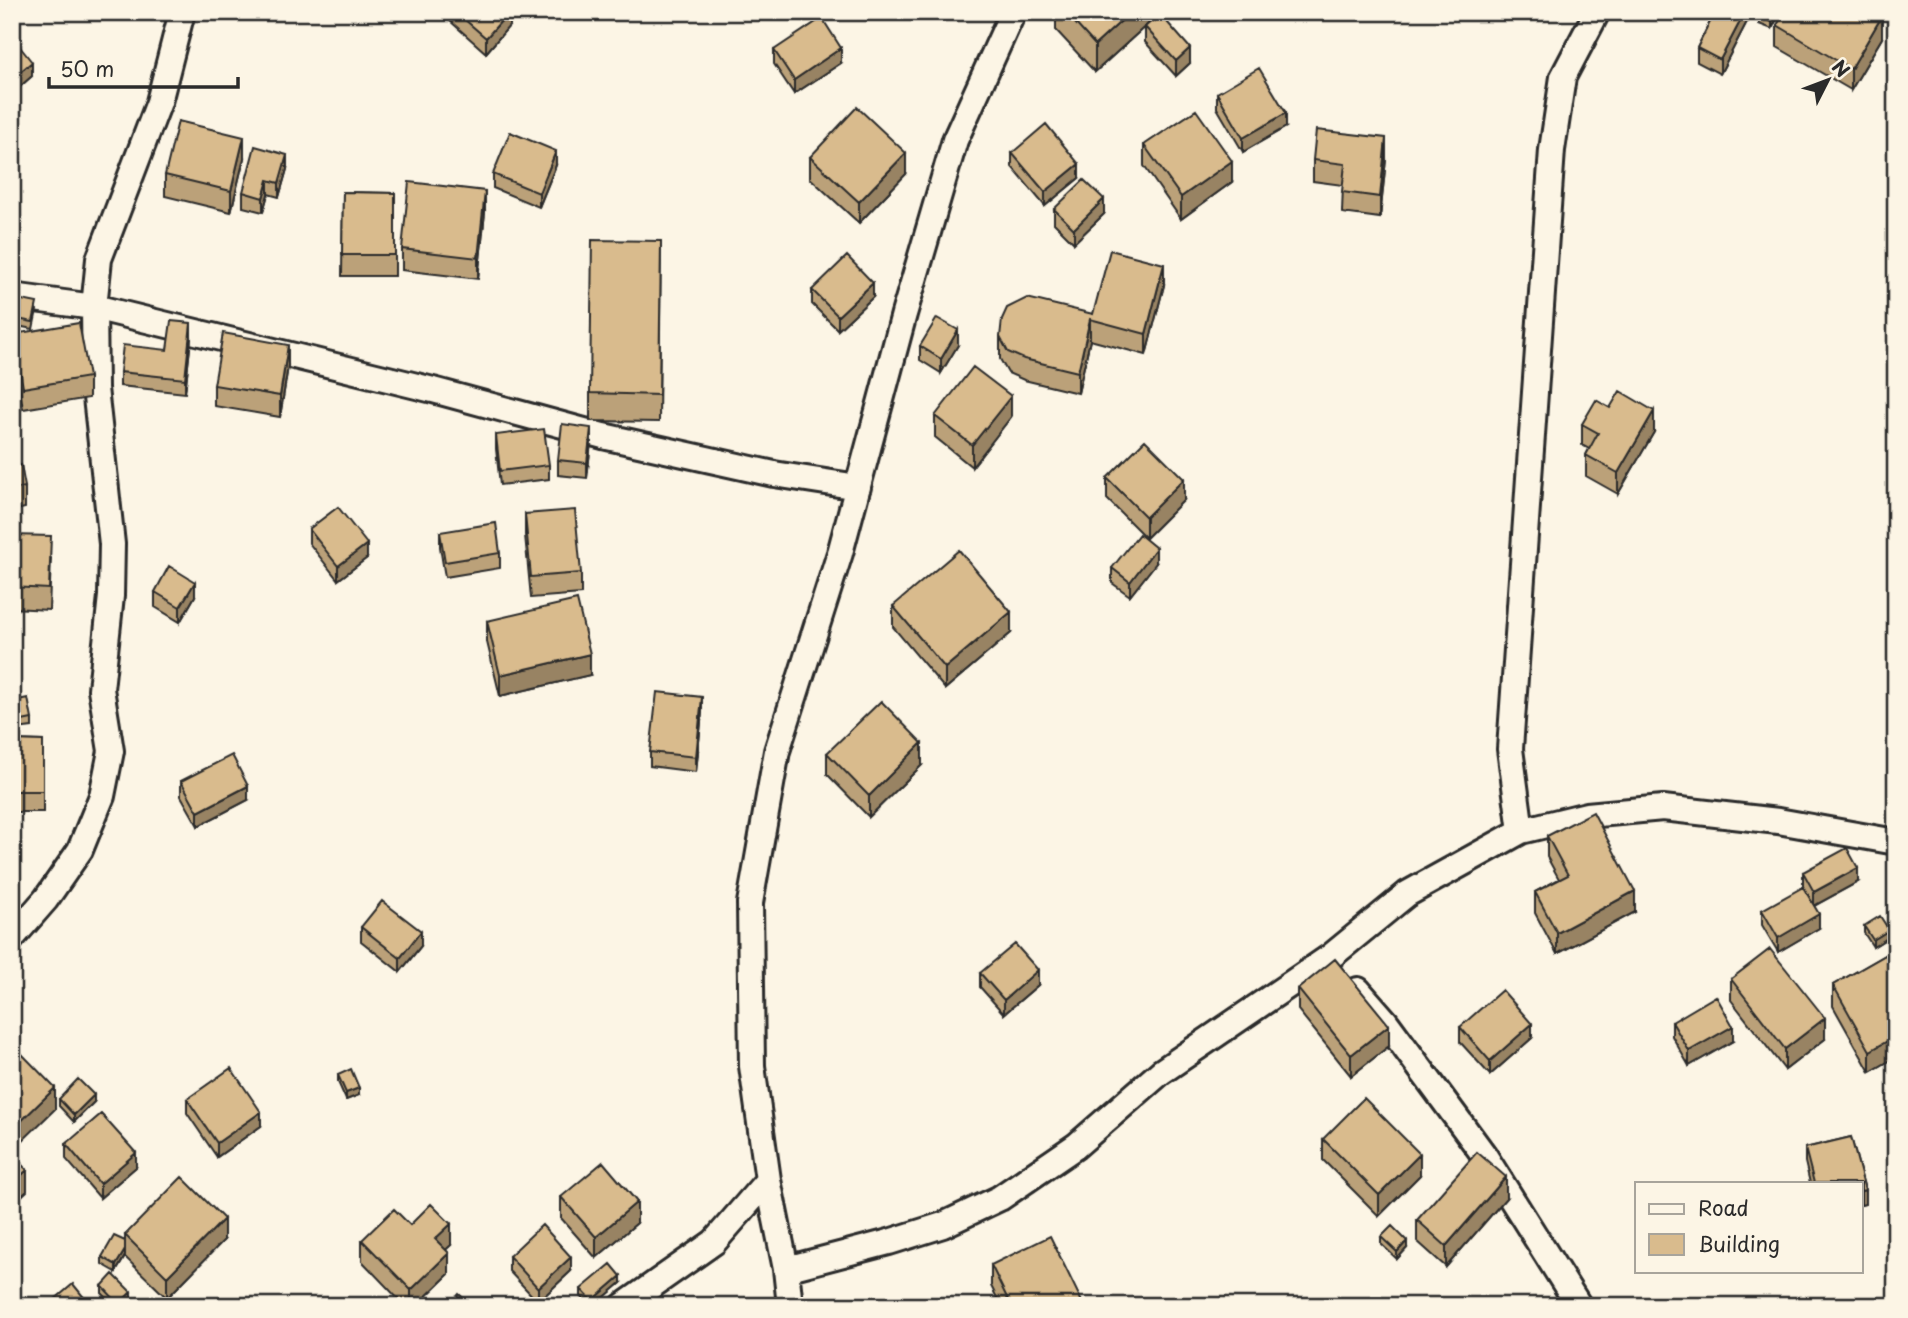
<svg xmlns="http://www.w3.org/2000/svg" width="1908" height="1318" viewBox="0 0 1908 1318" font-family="'Playpen Sans',sans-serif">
<rect width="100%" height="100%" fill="#fcf5e5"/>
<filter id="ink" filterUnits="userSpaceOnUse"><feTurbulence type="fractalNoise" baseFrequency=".0143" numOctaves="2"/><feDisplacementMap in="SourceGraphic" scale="14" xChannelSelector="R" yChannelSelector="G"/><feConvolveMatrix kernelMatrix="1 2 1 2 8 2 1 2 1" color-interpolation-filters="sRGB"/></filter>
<g filter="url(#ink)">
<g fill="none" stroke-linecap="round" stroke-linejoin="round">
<defs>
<path id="street" d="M12,296L94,307L433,390L603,436L774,474L858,487
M1521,831L1510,749L1552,150L1563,77L1597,12
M12,938L46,899L80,850L102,796L111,751L101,689L111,596L112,544L95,388L94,307L99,259L159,102L182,12
M1358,990L1386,1022L1484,1155L1579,1306
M786,1269L889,1242L943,1225L1000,1198L1076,1146L1161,1072L1330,957L1407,894L1521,831L1587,815L1663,808L1778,821L1896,842
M623,1306L714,1242L768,1180
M790,1306L786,1269L768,1180L752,1066L750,903L777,751L840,553L904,314L955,140L1013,12"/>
</defs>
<use href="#street" stroke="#2b2b2b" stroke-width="30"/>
<use href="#street" stroke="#fcf5e5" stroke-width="24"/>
</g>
<path fill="#bba179" stroke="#2b2b2b" stroke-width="2" d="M440,12H510V25L486,53Z
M1056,12H1161L1095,72L1056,30Z
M1715,12H1752L1720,74L1697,62V48Z
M1778,12V16L1772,29L1759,24V17Z
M1777,25L1882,38L1851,90L1777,47Z
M1145,27L1190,63L1176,76L1145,42Z
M12,37L32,76L15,91L12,87Z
M774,50L841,63L794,94L774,64Z
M1217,93L1286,127L1243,152L1217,108Z
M1144,145L1232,182L1181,219L1144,166Z
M1012,153L1079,178L1045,206L1012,167Z
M810,157L906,174L859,223L810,178Z
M244,158L231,212L165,196V175Z
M1386,159L1380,218L1342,213L1343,185L1313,181V160Z
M556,165L539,207L493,188V174Z
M287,169L279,197L268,194L263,212L243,207V192Z
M343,192L395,193V276H342Z
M1054,209L1104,214L1074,243L1054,223Z
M485,212L478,279L402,270V249Z
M661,241L659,422L590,421V393Z
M1164,285L1146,355L1090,340L1078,393L1024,380L1008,373L1000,359V337L1093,314Z
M812,290L873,297L838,330L812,304Z
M12,298L37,310L33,329L12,325Z
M14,334L89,377V398L23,409L14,355Z
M191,338L185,393L120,386V372L167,350Z
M958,345L941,373L920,360V346Z
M12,359L18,395V409L12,410Z
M288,366L280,417L214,406V385Z
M935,416L1011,417L972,467L935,437Z
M1582,424L1654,432L1618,494L1586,476V455L1589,449L1582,445Z
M496,435L549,465V479L500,485L496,449Z
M591,442L587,478L558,475V460Z
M12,467L25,487V508L12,511Z
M1107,478L1184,500L1146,538L1107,499Z
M525,514L581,573V594L531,598L525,535Z
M309,529L367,558L338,580L309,543Z
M440,532L500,553V568L445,577L440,547Z
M12,535L51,558L49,610L12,608Z
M1156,563L1130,596L1112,583V568Z
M155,592L195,596L180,622L155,607Z
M893,606L1011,633L945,689L893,627Z
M487,621L590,675L500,696L487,642Z
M13,701L32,719V727L17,729L13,708Z
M702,712L696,772L650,766V752Z
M12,740L43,741V812H12Z
M827,753L922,765L869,817L827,774Z
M181,781L248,800L198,826L181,796Z
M1547,836L1635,912L1557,954L1535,913V892L1559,879L1547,857Z
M1803,872L1858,882L1814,906L1803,886Z
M1762,910L1819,928L1778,952L1762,925Z
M1864,926L1889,937L1873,947L1864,933Z
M361,927L421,946L400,972L361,941Z
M1896,949V1057L1870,1072L1833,1006V985Z
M980,973L1038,985L1004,1014L980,987Z
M1731,979L1825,1039L1785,1070L1731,1000Z
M1298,989L1389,1046L1351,1076L1298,1010Z
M1672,1022L1733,1041L1689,1066L1672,1036Z
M1460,1027L1532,1038L1490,1075L1460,1042Z
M338,1075L359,1095L346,1100L338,1082Z
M59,1099L94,1102L74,1122L59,1106Z
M187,1099L261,1126L217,1157L187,1113Z
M1851,1137L1865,1190V1204L1861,1205V1183H1810L1805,1162V1148Z
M1323,1139L1420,1175L1379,1216L1323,1160Z
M66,1144L136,1167L100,1198L66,1159Z
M561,1197L637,1223L596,1258L561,1218Z
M1506,1198L1446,1267L1417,1241V1220Z
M410,1225L451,1245L446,1249L449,1274L416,1306H405L362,1261V1240Z
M125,1235L224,1240L167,1298L125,1257L116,1272L102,1264V1257L125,1241Z
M1381,1237L1407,1248L1397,1259L1381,1244Z
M509,1256L571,1271L538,1302L509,1271Z
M991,1265L1084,1306H1001L991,1286Z
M621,1283L594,1306H590L581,1296V1289Z
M102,1286L131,1299L124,1306H114L102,1293Z"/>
<path fill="#988363" stroke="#2b2b2b" stroke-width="2" d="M15,12H16V26L12,29V14Z
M509,12H510V25L486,53V38Z
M1131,12H1161L1095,72V45Z
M1745,12H1752L1720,74V60Z
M1776,12H1778V16L1772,29V22Z
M1882,16V38L1851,90V69Z
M841,48V63L794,94V80Z
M1190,48V63L1176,76V61Z
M32,62V76L15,91V76Z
M1286,113V127L1243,152V138Z
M244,137V158L231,212V191Z
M1386,138V159L1380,218V197Z
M556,151V165L539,207V193Z
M906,153V174L859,223V202Z
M287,155V169L279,197V183Z
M1232,161V182L1181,219V197Z
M1079,164V178L1045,206V192Z
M268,180V194L263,212V198Z
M485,191V212L478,279V258Z
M1104,199V214L1074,243V229Z
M1164,264V285L1146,355V334Z
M873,283V297L838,330V316Z
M1090,319V340L1078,393V372Z
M191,323V338L185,393V379Z
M958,330V345L941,373V359Z
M288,345V366L280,417V396Z
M1011,396V417L972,467V445Z
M1654,411V432L1618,494V473Z
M591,428V442L587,478V463Z
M1184,479V500L1146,538V517Z
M367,544V558L338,580V566Z
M1156,548V563L1130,596V582Z
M195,582V596L180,622V607Z
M1011,612V633L945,689V668Z
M590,654V675L500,696V675Z
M702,697V712L696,772V757Z
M922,743V765L869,817V796Z
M248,786V800L198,826V812Z
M1858,868V882L1814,906V892Z
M1635,891V912L1557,954V933Z
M1819,914V928L1778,952V938Z
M1889,930V937L1873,947V940Z
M421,931V946L400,972V958Z
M1038,970V985L1004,1014V1000Z
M1825,1018V1039L1785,1070V1049Z
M1532,1024V1038L1490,1075V1061Z
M1389,1025V1046L1351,1076V1055Z
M1733,1026V1041L1689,1066V1051Z
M1896,1036V1057L1870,1072V1051Z
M55,1088V1109L12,1151V1130Z
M359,1088V1095L346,1100V1093Z
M94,1095V1102L74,1122V1115Z
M261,1112V1126L217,1157V1143Z
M136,1153V1167L100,1198V1184Z
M1420,1154V1175L1379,1216V1195Z
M27,1170V1191L12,1205V1184Z
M1506,1177V1198L1446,1267V1246Z
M1865,1190V1204L1861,1205V1191Z
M637,1202V1223L596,1258V1237Z
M224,1219V1240L167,1298V1277Z
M451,1224V1245L435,1260V1239Z
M1407,1241V1248L1397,1259V1252Z
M125,1250V1256L116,1272V1265Z
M449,1253V1274L416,1306H411V1290Z
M571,1257V1271L538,1302V1288Z
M621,1276V1283L594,1306H592V1301Z
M131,1292V1299L124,1306H119V1304Z"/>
<path fill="#d9bb8d" stroke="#2b2b2b" stroke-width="2" d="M456,12H509L486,38Z
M1065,12H1131L1095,45Z
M1715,12H1745L1720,60L1697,48Z
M1760,12H1776L1772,22L1759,17Z
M1785,12H1875L1882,16L1851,69L1777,25Z
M1160,14L1190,48L1176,61L1145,27Z
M822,18L841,48L794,80L774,50Z
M12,37L32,62L15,76L12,73Z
M1259,68L1286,113L1243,138L1217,93Z
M857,107L906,153L859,202L810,157Z
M1196,110L1232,161L1181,197L1144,145Z
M178,121L244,137L231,191L165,175Z
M1046,124L1079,164L1045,192L1012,153Z
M1316,130L1386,138L1380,197L1342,192L1345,164L1313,160Z
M510,132L556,151L539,193L493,174Z
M255,146L287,155L279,183L268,180L263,198L243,192Z
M1084,180L1104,199L1074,229L1054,209Z
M409,182L485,191L478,258L402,249Z
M343,192L395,193V255H342Z
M592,240L661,241L659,395L590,393Z
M1110,250L1164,264L1146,334L1090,319L1078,372L1024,359L1008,352L1000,337L1002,319L1007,308L1027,298L1093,314Z
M847,256L873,283L838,316L812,290Z
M12,298L37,303L33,322L12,318Z
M937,318L958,330L941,359L920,346Z
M171,321L191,323L185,379L120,372L123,345L167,350Z
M79,323L89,377L23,388L14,334Z
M223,333L288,345L280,396L214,385Z
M12,359L18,395L12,396Z
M973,367L1011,396L972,445L935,416Z
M1620,391L1654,411L1618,473L1586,455L1598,433L1582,424L1596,400L1610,408Z
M562,424L591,428L587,463L558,460Z
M544,429L549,465L500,471L496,435Z
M1145,440L1184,479L1146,517L1107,478Z
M21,465L25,487L12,490V467Z
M338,507L367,544L338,566L309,529Z
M575,510L581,573L531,577L525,514Z
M496,523L500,553L445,562L440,532Z
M1139,534L1156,548L1130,582L1112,568Z
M12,535L51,536L49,589L12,587Z
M959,550L1011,612L945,668L893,606Z
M169,566L195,582L180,607L155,592Z
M577,600L590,654L500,675L487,621Z
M657,692L702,697L696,757L650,752Z
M28,698L32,719L17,722L13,701Z
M881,701L922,743L869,796L827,753Z
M12,740L43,741V791H12Z
M232,755L248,786L198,812L181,781Z
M1593,812L1635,891L1557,933L1535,892L1568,875L1547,836Z
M1847,848L1858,868L1814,892L1803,872Z
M1803,887L1819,914L1778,938L1762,910Z
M382,901L421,931L400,958L361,927Z
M1880,916L1889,930L1873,940L1864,926Z
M1015,944L1038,970L1004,1000L980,973Z
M1770,949L1825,1018L1785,1049L1731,979Z
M1896,949V1036L1870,1051L1833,985Z
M1335,959L1389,1025L1351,1055L1298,989Z
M1502,990L1532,1024L1490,1061L1460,1027Z
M1716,996L1733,1026L1689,1051L1672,1022Z
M19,1051L55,1088L12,1130V1058Z
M231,1068L261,1112L217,1143L187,1099Z
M351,1069L359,1088L346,1093L338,1075Z
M78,1079L94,1095L74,1115L59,1099Z
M1364,1098L1420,1154L1379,1195L1323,1139Z
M101,1114L136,1153L100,1184L66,1144Z
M1851,1137L1865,1190L1861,1191V1183H1814L1805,1148Z
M1477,1152L1506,1177L1446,1246L1417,1220Z
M12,1155L27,1170L12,1184Z
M603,1162L637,1202L596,1237L561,1197Z
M182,1177L224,1219L167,1277L125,1235Z
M431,1204L451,1224L435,1239L449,1253L411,1290L362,1240L394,1209L410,1225Z
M542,1225L571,1257L538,1288L509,1256Z
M1392,1226L1407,1241L1397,1252L1381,1237Z
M114,1236L125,1241V1250L116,1265L102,1257Z
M1050,1236L1084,1306H1011L991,1265Z
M611,1264L621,1276L592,1301L581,1289Z
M113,1274L131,1292L119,1304L102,1286Z
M73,1284L91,1306H47Z
M459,1294L472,1306H449Z"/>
</g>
<rect width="1908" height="1318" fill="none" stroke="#fcf5e5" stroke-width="42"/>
<rect x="21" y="21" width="1866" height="1276" fill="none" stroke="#2b2b2b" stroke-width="2.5" filter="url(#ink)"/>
<rect x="1635" y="1182" width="228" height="91" fill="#fcf5e5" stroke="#a8a49b" stroke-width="2"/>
<rect x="1649" y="1204" width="35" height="10" fill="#fcf5e5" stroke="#a8a49b" stroke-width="2"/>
<text x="1698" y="1216" font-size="21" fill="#2b2b2b">Road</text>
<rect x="1649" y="1234" width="35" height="21" fill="#d9bb8d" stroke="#a8a49b" stroke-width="2"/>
<text x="1698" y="1252" font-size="21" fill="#2b2b2b">Building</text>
<g transform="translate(1828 80) rotate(48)" stroke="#fcf5e5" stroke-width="5" paint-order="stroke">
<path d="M0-5L12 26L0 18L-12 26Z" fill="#2b2b2b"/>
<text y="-10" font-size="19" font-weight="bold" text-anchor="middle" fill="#2b2b2b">N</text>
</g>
<path d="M49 77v10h189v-10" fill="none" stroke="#2b2b2b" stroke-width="3.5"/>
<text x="60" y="77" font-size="21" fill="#2b2b2b" stroke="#fcf5e5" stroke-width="5" paint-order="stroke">50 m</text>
</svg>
